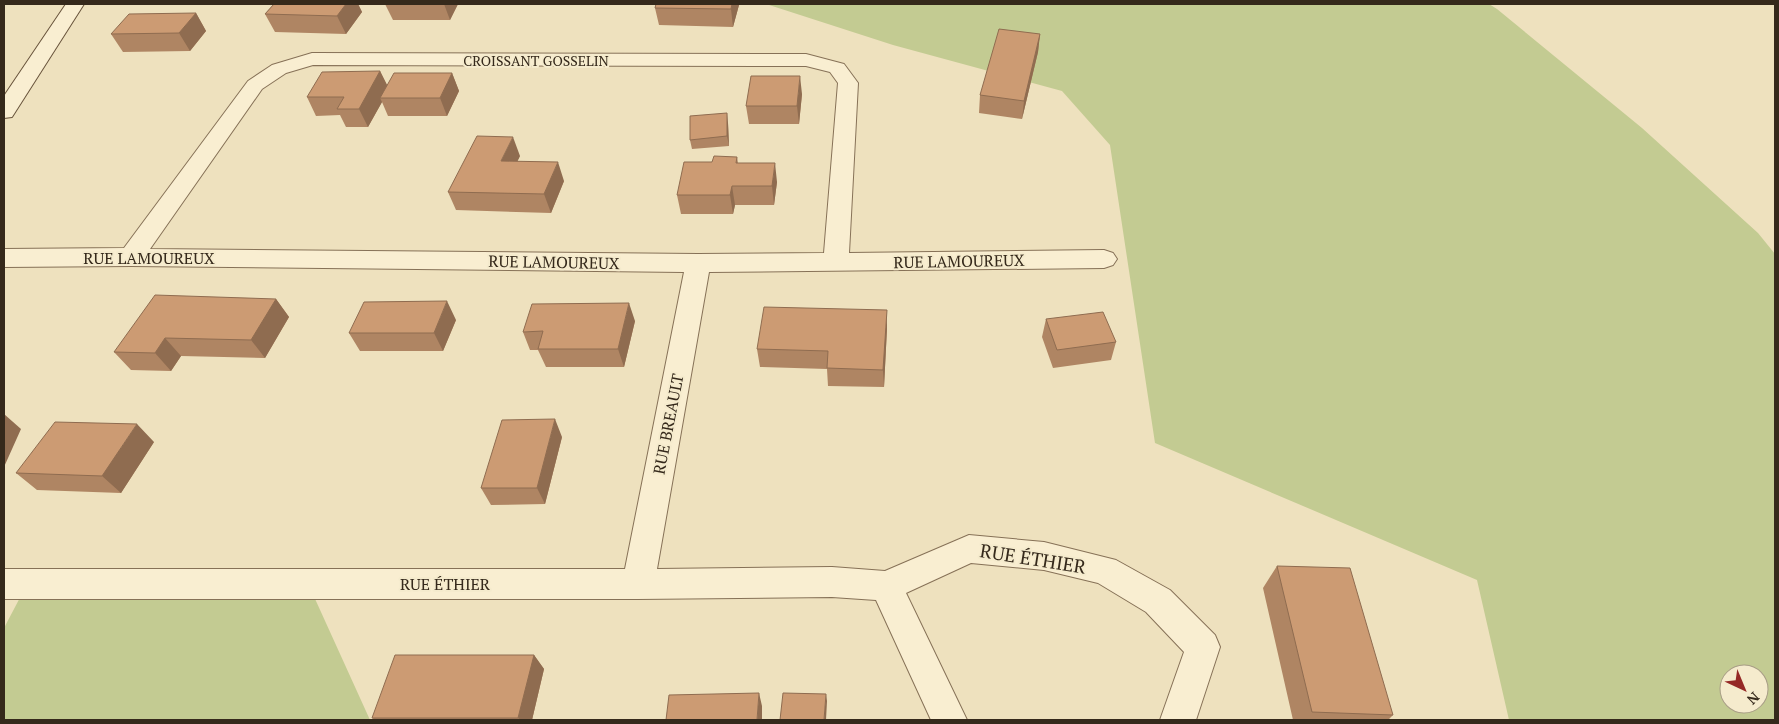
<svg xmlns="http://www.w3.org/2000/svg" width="1779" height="724" viewBox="0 0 1779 724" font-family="'PT Serif',serif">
<rect width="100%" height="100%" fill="#eee1be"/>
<path fill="#c3cb92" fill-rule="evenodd" d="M766,4H1489L1497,9L1642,128L1758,233L1775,254V720H1509L1477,580L1155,443L1110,145L1062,91L893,45ZM1729,674H1759V704H1729Z
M24,590H311L370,720H4V628Z"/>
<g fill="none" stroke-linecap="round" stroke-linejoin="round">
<defs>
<path id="street" d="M312,53L806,54L844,64L858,83L849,253L1104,250L1113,253L1117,259L1113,265L1104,268L709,272L657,569L832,567L885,571L969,535L1044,542L1116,560L1170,590L1215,635L1220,647L1196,720H1160L1184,652L1146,612L1098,583L1044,570L971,563L906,593L967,720H931L876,600L832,597L638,599H4V569H625L684,272L131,266L4,267V249L124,248L248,81L272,65ZM313,65L806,66L830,72L838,83L824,253L698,254L150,249L262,89L286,73Z"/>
<path id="secondary" d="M66,4H84L12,117L4,118V96Z"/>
</defs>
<use href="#street" stroke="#867157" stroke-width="2"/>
<use href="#secondary" stroke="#67523a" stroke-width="2"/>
<use href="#street" fill="#f9eed1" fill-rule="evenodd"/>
<use href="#secondary" fill="#f9eed1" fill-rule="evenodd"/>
</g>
<path fill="#af8563" d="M274,4H358L362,12L346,34L275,32L265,14Z
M385,4H458L450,20H393Z
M656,4H739V5L733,27L659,25L655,8Z
M196,13L206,31L190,51L123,52L111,34Z
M1040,34L1038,52L1022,119L979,113L980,95Z
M380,71L387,85L452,73L459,91L447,116H388L382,102L368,127H346L340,115L316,116L307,97Z
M802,94L799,124H749L746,106Z
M728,123L729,146L692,149L690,140Z
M520,156L517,161L564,181L551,213L456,210L448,192Z
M737,157L738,163L777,182L774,205H735L733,214H681L677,195Z
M276,299L289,317L265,358L181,356L171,371L131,370L114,352Z
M1046,319L1116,342L1111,360L1053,368L1042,337Z
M456,320L443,351H360L349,333Z
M635,321L624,367H546L538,350H530L523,332Z
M887,328L884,387L828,386L827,369L760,367L757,349Z
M562,437L545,504L491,505L481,488Z
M154,442L121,493L37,490L16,473Z
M1277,566L1393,715L1388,720H1293L1263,588Z
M534,655L544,669L532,720H375L372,718Z"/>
<path fill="#8f6c50" d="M346,4H358L362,12L346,34L337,16Z
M444,4H458L450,20Z
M732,4H739V5L733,27L731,9Z
M196,13L206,31L190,51L179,33Z
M1040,34L1038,52L1022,119L1024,101Z
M380,71L389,89L380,98L382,102L368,127L359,109Z
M452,73L459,91L447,116L440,98Z
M800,76L802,94L799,124L797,106Z
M727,113L728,123L729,146L727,136Z
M513,137L520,156L509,179L501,161Z
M558,162L564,181L551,213L544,194Z
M775,163L777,182L774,205L772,186Z
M732,186L735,205L733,214L730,195Z
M276,299L289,317L265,358L251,340Z
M447,301L456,320L443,351L434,333Z
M629,303L635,321L624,367L618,349Z
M887,310V328L884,387L883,370Z
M165,338L181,356L171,371L155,353Z
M4,414L21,429L4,467Z
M555,419L562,437L545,504L537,488Z
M137,424L154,442L121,493L102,476Z
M534,655L544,669L532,720H520L518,718Z
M759,693L762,706V720H757Z
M826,694L827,701L826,720H824Z"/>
<path fill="#cc9b73" stroke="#8f6c50" d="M274,4H346L337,16L265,14Z
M656,4H732L731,9L655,8Z
M196,13L179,33L111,34L129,14Z
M999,29L1040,34L1024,101L980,95Z
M380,71L359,109H337L344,97H307L322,72Z
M394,73H452L440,98H380Z
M751,76H800L797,106H746Z
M727,113V136L690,140V116Z
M477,136L513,137L501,161L558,162L544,194L448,192Z
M714,156L737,157L736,163H775L772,186H732L730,195H677L684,162H712Z
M155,295L276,299L251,340L165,338L155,353L114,352Z
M447,301L434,333H349L364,302Z
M629,303L618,349H538L543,331L523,332L532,304Z
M764,307L887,310L883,370L827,368L828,351L757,349Z
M1103,312L1116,342L1057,350L1046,319Z
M555,419L537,488H481L502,420Z
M55,422L137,424L102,476L16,473Z
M1277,566L1350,568L1393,715L1312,712Z
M395,655H534L518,718H372Z
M759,693L757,720H666L669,695Z
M783,693L826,694L824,720H780Z"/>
<g text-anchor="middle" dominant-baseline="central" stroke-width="4" stroke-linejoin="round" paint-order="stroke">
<g font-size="14" fill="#35291b" stroke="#f5ebcd">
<text x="536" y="60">CROISSANT GOSSELIN</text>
</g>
<g font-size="16" fill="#35291b" stroke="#f5ebcd">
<text x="149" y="258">RUE LAMOUREUX</text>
<text transform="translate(959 261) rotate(-1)">RUE LAMOUREUX</text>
<text transform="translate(554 262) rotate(1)">RUE LAMOUREUX</text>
<text transform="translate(668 424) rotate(-79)">RUE BREAULT</text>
<text x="445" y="584">RUE ÉTHIER</text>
</g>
<g font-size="19" fill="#35291b" stroke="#f5ebcd">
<text transform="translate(1033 558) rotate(9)">RUE ÉTHIER</text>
</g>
</g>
<rect width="1779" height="724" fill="none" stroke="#35291b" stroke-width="10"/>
<g transform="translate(1744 689) rotate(136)"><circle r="24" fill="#f5ebcd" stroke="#a89d86"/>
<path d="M0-4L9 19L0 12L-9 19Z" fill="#952926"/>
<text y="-8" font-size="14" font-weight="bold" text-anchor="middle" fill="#35291b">N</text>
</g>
</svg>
